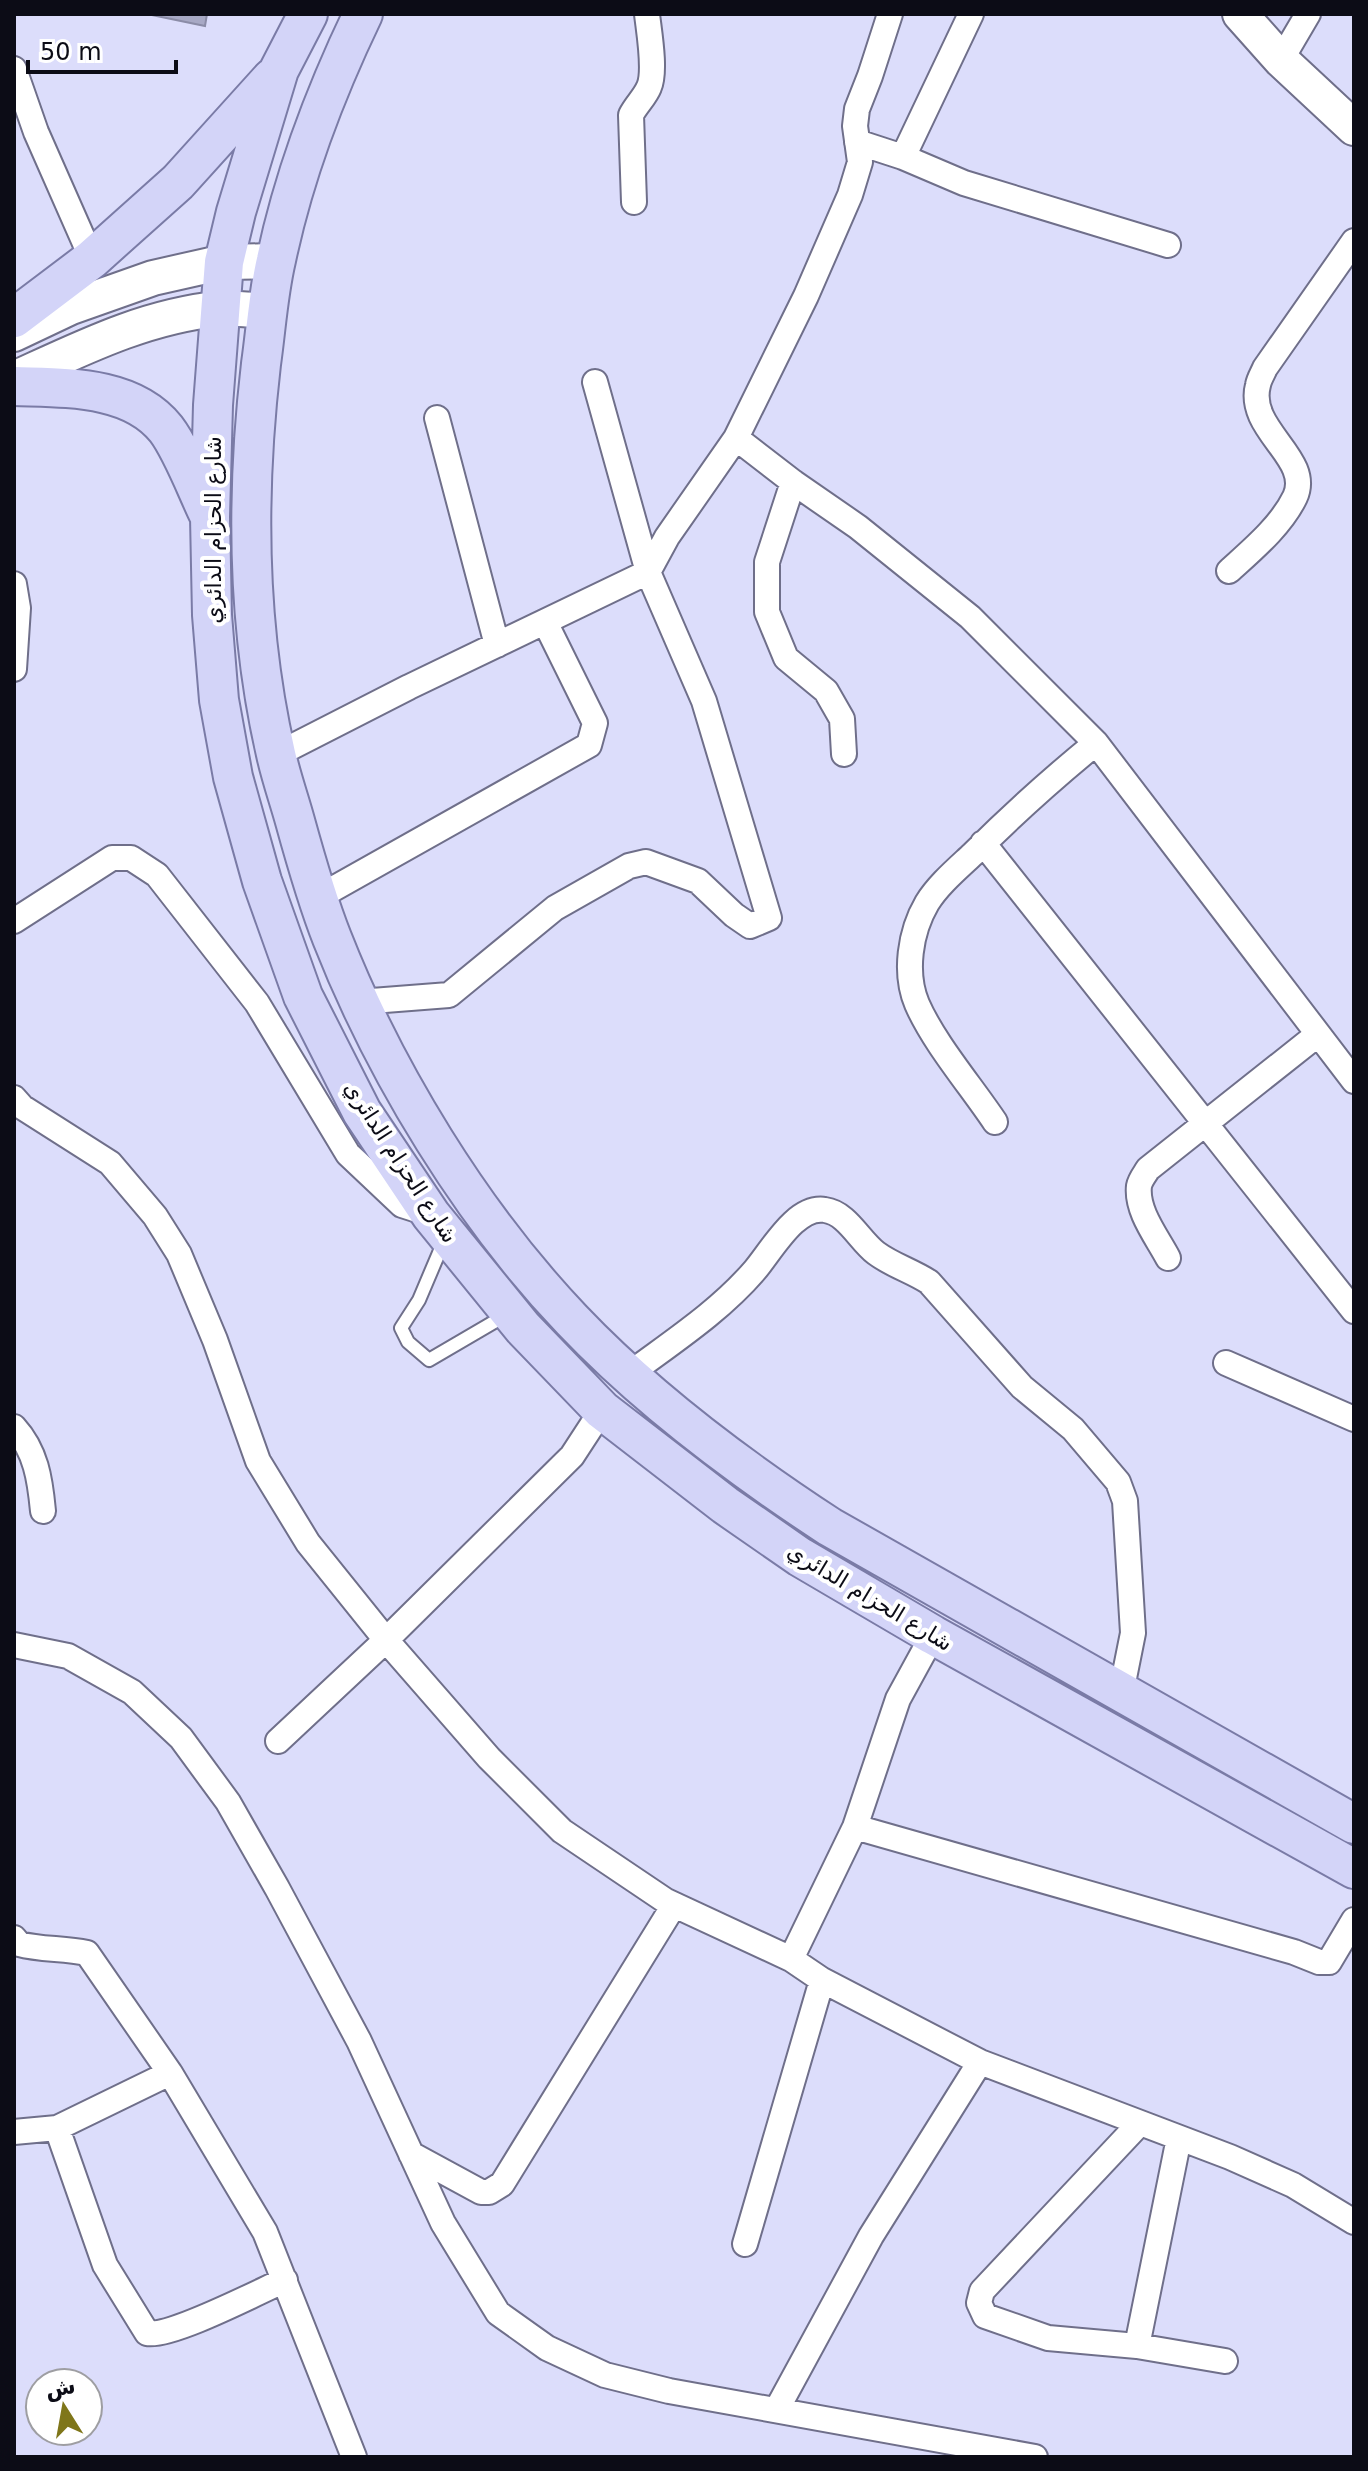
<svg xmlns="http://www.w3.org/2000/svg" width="1368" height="2471" viewBox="0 0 1368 2471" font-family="'DejaVu Sans','Noto Naskh Arabic',sans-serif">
<rect width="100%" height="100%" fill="#dcddfb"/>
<path fill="#a8a9c5" stroke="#8b8ca7" stroke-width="2" d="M147,14H207L205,26Z"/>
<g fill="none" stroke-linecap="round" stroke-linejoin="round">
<defs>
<path id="lane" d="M444,1241L419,1300L401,1328L408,1342L429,1360L506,1315"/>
<path id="street" d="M1281,60L1308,14
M14,69L36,132L92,259
M857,142L903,157L964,183L1168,245
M903,157L971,14
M634,202L631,115C636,105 645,97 649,87C656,71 649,32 647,14
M437,418L497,645
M736,438L793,482L858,527L970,617L1096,743L1354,1081
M793,482L767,562V612L786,658L826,691L842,719L844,754
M1229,571C1252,550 1281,526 1295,497C1313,458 1246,430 1258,385C1259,379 1263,373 1265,368L1354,241
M14,584L18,608L14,669
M276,755L409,687L648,572L667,537L736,438L806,296L850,195L860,162L855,126L857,109L870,76L890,14
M983,843L1354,1311
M317,898L589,745L595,723L545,622
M14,921L112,858H131L157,875L257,1003L348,1154L402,1205L430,1214
M359,1002L449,995L555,908L629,866L646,862L698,881L734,915L750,926L769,918L704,701L648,572L595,382
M14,1098L22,1107L110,1163L155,1216L179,1254L215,1340L258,1461L308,1543L386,1640L489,1758L562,1831L666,1901L791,1959L822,1980L980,2062L1230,2157L1293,2185L1354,2222
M995,1122C971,1086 934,1043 917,1004C904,973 910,932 927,903C938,885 957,869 973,854C1013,814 1052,779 1096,743
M1168,1258C1157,1237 1136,1211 1139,1186C1140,1180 1145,1174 1148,1169L1317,1035
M1226,1363L1354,1419
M628,1375C672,1342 719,1312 755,1270C772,1250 796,1205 825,1210C847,1213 859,1240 876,1253C892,1265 912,1271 929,1282L1022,1387L1073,1429L1118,1482L1125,1501L1133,1633L1121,1693
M14,1427C36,1451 40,1479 43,1511
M14,1645L68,1656L132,1692L181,1738L228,1802L277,1888L359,2041L443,2223L498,2313L547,2348L605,2375L669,2391L1035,2457
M278,1741L386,1640L572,1456L602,1410
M855,1827L1294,1952L1319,1962H1329L1354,1920
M14,1938L19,1944C41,1950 64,1948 87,1953L170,2073L265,2232L354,2457
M791,1959L855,1827L898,1699L933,1635
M1139,2124L982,2291L979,2303L985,2316L1048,2338L1137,2346L1225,2361
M57,2128L105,2265L147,2333C170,2338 258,2292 285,2280
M14,2132L57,2128L170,2073
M411,2154L481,2192H489L502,2184L674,1905
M745,2244L822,1980
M1137,2346L1179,2138
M777,2409L871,2236L980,2062"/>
<path id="secondary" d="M1240,14L1281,60L1354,128
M14,334L71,307L153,278L224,262L275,261
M14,379C80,349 145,316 218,309C234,308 252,310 268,311"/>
<path id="primary" d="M308,14L279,70L236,212L224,262L213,405L210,517L212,615L219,700L233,777L262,881L303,996L362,1112L431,1215L523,1328L602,1410L725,1505L800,1557L933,1635L1354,1869
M363,14C325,93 294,174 276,260C268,294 266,329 261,364C246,492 247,628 276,754C281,777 289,799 295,821C306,861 317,900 332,938C385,1073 472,1215 572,1320C648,1400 738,1467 830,1527L1354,1824
M14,318L92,259L178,182L272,78
M14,386C65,388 131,385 166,429C182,450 196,488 208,513"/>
</defs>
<use href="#lane" stroke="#6f6f8a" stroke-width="16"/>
<use href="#street" stroke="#6f6f8a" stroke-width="28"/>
<use href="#secondary" stroke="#6f6f8a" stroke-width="38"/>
<use href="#primary" stroke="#7a7ba6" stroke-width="42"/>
<use href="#lane" stroke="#fff" stroke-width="12"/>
<use href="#street" stroke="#fff" stroke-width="24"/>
<use href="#secondary" stroke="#fff" stroke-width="34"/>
<use href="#primary" stroke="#d3d4f8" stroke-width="38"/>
</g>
<g text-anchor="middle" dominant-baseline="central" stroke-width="8" stroke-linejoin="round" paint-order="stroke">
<g font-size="22" fill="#0c0c16" stroke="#fff">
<text transform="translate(213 530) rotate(-90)">شارع الحزام الدائري</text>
<text transform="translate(401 1162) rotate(57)">شارع الحزام الدائري</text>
<text transform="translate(870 1597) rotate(31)">شارع الحزام الدائري</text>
</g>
</g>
<rect width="1368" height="2471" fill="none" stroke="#0c0c16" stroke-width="32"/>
<g transform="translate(64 2407) rotate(349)"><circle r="38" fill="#ffffff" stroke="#9e9ea2" stroke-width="2"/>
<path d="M0-6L14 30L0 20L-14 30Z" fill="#7f761a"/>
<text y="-12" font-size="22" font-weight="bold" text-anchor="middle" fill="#0c0c16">ش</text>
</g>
<path d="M28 60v12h148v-12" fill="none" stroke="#0c0c16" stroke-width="4"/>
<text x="40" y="60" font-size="24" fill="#0c0c16" stroke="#ffffff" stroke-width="6" paint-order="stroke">50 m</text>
</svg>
